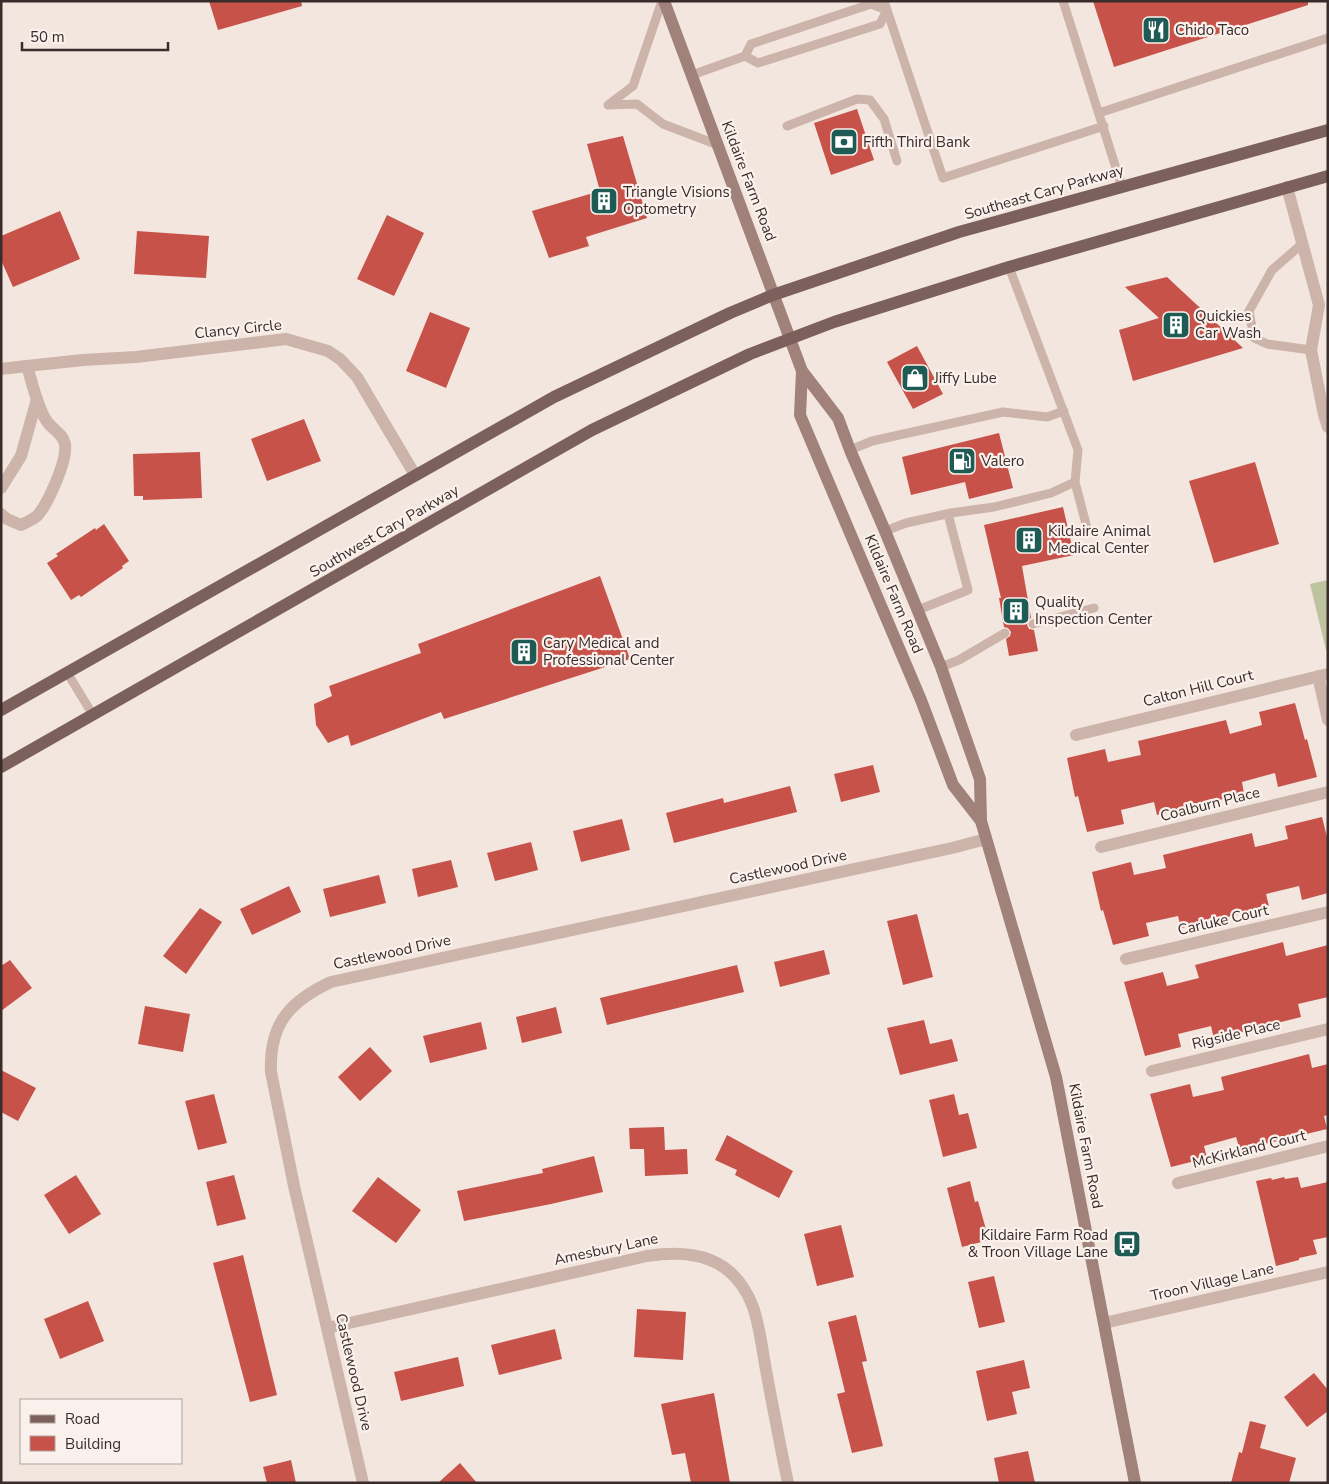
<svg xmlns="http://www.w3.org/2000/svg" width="1329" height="1484" viewBox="0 0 1329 1484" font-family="'Nunito Sans',sans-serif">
<rect width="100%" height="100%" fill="#f3e6df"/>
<path fill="#bdc39e" d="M1328,580V650H1326L1310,584Z"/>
<path fill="#c75249" d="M209,1H301L302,6L218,30Z
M1093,1H1308V5L1114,67Z
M857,109L874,160L831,175L814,123Z
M623,136L647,218L586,237L589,246L549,258L532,211L600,191L587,144Z
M60,211L80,259L13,287L1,260V236Z
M387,215L424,233L394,296L357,279Z
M137,231L209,236L206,278L134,274Z
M1167,277L1243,348L1133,381L1119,330L1159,318L1125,287Z
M430,312L470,328L446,388L406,371Z
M917,346L943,394L913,409L887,362Z
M304,419L321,461L267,481L251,439Z
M999,433L1013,488L969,499L965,482L911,495L902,457Z
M200,452L202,498L143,500V496H134L133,454Z
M1255,462L1279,544L1214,563L1189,481Z
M1063,507L1074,555L1022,566L1031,618L1028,620L1027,625L1029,629L1034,630L1038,651L1009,656L1006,639L1010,636L1011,632L1008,628L1004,627L999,598H1001L984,525Z
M104,524L129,561L122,566L123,568L81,597L79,595L71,600L47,563L58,556L56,554L95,528L96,530Z
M600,576L630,659L444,719L441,712L351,746L348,735L328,743L316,725L314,704L332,696L329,686L421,653L418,644Z
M1295,703L1305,740L1307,739L1317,777L1278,787L1275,773L1242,782L1244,794L1157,815L1154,802L1121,810L1124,824L1087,832L1078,796L1075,797L1067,758L1105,749L1108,762L1141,755L1138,741L1226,720L1230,734L1262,725L1259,712Z
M873,765L880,792L841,802L834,774Z
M790,786L797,812L674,843L666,813L723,798L724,803Z
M1322,817L1328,841V893L1302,900L1299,886L1266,894L1269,906L1205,923L1181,928L1178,916L1146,923L1149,936L1113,945L1103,910L1101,911L1092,872L1131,862L1134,875L1166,868L1163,855L1252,833L1255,847L1288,839L1285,826Z
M622,819L630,850L581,862L573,831Z
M531,842L538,870L495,881L487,853Z
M451,860L458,887L418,897L412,869Z
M379,875L386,903L330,917L323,889Z
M289,886L301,912L252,935L240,909Z
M200,908L222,922L186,974L163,956Z
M917,914L933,977L903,985L887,921Z
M1283,942L1286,956L1328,945V997L1298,1004L1301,1017L1214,1039L1211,1026L1178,1034L1181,1047L1145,1056L1124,982L1163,972L1167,986L1199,978L1195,965Z
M824,950L830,974L780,987L774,962Z
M10,960L32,988L1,1011V966Z
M737,965L744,992L607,1025L600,998Z
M145,1006L190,1014L183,1052L138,1044Z
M556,1007L562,1033L522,1043L516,1017Z
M924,1020L930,1044L952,1039L958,1061L900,1075L887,1028Z
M481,1022L487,1049L430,1063L423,1036Z
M370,1047L392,1071L360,1101L338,1077Z
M1309,1054L1312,1068L1328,1064V1115L1324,1116L1327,1129L1240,1150L1236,1137L1204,1146L1207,1158L1171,1167L1150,1094L1190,1084L1193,1097L1224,1090L1221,1077Z
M1,1070L36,1088L18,1121L1,1112Z
M214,1094L227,1143L198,1150L185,1101Z
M954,1094L959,1115L968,1113L977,1148L943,1157L929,1100Z
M664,1127L665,1150L687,1149L688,1174L645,1176L644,1149H630L629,1128Z
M727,1135L793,1171L779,1198L735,1175L737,1170L715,1160Z
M594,1156L603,1192L551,1204L464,1221L457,1191L543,1173L542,1169Z
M76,1175L101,1214L69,1234L44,1195Z
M234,1175L246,1219L217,1226L206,1182Z
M378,1177L421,1210L396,1243L352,1211Z
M1284,1177L1285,1179L1298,1177L1301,1188L1328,1182V1237L1313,1240L1317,1254L1299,1258V1260L1276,1266L1256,1181L1271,1178L1272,1180Z
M970,1181L975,1202L978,1201L989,1240L962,1247L947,1188Z
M841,1225L854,1277L817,1286L804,1234Z
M243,1255L277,1395L250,1402L213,1263Z
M994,1276L1005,1322L979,1328L968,1282Z
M88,1301L104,1341L60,1359L44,1319Z
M637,1309L686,1312L683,1360L634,1357Z
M856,1315L867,1361L862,1362L883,1446L852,1453L837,1394L845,1392L828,1322Z
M555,1329L562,1359L499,1375L491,1345Z
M458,1357L464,1386L401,1401L394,1372Z
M1024,1360L1030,1388L1012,1392L1017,1414L987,1421L976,1371Z
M1314,1373L1328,1390V1411L1307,1427L1284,1397Z
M714,1393L730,1483H691L685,1453L672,1455L661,1404Z
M1250,1421L1266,1425L1260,1448L1296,1458L1289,1483H1231L1239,1452L1242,1453Z
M1028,1451L1035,1483H999L994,1458Z
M291,1460L296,1483H267L263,1467Z
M460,1463L477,1483H438Z"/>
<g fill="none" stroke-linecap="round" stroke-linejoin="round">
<path stroke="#ccb4aa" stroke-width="9" d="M884,1L943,178L1104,126
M1063,1L1122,187
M692,75L745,56L751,44L871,4L887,10L880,24L758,63L745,56
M608,105L633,86L662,1
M608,105L637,104L663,124L718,145
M1099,113L1328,38
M787,126L857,99L870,100L884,119L897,161
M1302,244L1272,270L1249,311L1254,338L1267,344L1311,350
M850,450L872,441L1003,412L1047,417L1064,411
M1075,482L1088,532
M885,531L906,523L951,513L994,507L1051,493L1075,482L1078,450L1009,267
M918,610L968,590L948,514
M1033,624L1094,608
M941,667L959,660L1005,633
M68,674L93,715"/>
<path stroke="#ccb4aa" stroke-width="12" d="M1287,187L1319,305L1311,350L1324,415L1328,427
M27,366L83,360L136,357L286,339L328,351L340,359L357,377L415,475
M1,369L27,366C32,382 37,406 46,420C51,429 63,433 65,444C68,460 48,503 38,515C34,519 27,522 21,525L7,519L1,514
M1,488L21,456L37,399
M1318,676L1328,720
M1076,735L1328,674
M1101,847L1328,792
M1126,959L1328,912
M1152,1071L1328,1029
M1178,1183L1328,1146
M1104,1323L1328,1272
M327,1328L647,1256C694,1249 734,1257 753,1307C760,1327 762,1349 766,1370C773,1408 780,1445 788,1483
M363,1483L294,1186L271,1072C269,1024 290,1001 331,982L952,848L986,839"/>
<path stroke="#a0827b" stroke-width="12" d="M664,1L802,371L838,418L850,450L885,531L941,667L980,779L981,821L1056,1077L1135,1483
M802,371L800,415L921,700L953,785L981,821"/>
<path stroke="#7b605b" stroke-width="12" d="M1,710L554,397L730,313L773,295L959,232L1328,130
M1,767L592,430L750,354L834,322L1009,267L1328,176"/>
</g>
<defs>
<symbol id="restaurant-square" viewBox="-11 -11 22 22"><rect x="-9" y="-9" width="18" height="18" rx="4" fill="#1f5b55" stroke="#faf1ec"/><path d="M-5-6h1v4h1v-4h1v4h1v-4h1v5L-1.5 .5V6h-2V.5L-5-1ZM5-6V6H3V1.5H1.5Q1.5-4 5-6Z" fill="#fff"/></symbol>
<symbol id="bank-square" viewBox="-11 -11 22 22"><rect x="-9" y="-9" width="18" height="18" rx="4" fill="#1f5b55" stroke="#faf1ec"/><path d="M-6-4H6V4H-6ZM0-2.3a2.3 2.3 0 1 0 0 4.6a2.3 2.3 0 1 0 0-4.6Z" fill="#fff"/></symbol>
<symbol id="building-square" viewBox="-11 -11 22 22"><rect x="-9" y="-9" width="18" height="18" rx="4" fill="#1f5b55" stroke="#faf1ec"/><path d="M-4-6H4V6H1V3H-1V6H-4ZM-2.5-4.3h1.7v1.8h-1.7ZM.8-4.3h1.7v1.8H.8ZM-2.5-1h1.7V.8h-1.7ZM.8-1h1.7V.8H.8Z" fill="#fff"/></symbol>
<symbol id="shop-square" viewBox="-11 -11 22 22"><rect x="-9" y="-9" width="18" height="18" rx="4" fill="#1f5b55" stroke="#faf1ec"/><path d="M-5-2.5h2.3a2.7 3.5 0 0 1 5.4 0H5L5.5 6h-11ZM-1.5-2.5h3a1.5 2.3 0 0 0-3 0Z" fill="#fff"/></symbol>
<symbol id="fuel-square" viewBox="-11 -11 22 22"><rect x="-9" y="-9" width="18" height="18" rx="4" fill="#1f5b55" stroke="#faf1ec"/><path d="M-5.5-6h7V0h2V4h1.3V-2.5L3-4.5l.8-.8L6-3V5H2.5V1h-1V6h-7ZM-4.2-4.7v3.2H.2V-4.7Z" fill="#fff"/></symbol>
<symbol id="bus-square" viewBox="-11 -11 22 22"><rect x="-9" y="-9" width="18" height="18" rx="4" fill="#1f5b55" stroke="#faf1ec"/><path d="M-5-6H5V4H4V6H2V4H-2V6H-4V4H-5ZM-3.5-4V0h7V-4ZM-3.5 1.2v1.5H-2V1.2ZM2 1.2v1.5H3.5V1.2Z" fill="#fff"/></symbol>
</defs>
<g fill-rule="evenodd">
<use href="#restaurant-square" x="1140" y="14" width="32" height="32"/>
<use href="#bank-square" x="828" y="126" width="32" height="32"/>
<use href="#building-square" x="588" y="185" width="32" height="32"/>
<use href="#building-square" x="1160" y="309" width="32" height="32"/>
<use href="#shop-square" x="899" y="362" width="32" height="32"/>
<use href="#fuel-square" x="946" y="445" width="32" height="32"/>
<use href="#building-square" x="1013" y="524" width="32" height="32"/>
<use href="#building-square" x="1000" y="595" width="32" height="32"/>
<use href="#building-square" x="508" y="636" width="32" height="32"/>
<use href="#bus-square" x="1111" y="1228" width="32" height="32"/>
</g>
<g text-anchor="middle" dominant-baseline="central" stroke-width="4.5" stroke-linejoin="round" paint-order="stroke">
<g font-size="15" fill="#392c2a" stroke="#faf1ec" text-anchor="start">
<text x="1175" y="30">Chido Taco</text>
<text x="863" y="142">Fifth Third Bank</text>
<text x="623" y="192">Triangle Visions<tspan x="623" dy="17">Optometry</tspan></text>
<text x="1195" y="316">Quickies<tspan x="1195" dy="17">Car Wash</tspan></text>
<text x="934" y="378">Jiffy Lube</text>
<text x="981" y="461">Valero</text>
<text x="1048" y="531">Kildaire Animal<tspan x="1048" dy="17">Medical Center</tspan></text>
<text x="1035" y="602">Quality<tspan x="1035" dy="17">Inspection Center</tspan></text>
<text x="543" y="643">Cary Medical and<tspan x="543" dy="17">Professional Center</tspan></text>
<text x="1108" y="1235" text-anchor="end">Kildaire Farm Road<tspan x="1108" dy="17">&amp; Troon Village Lane</tspan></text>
</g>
<g font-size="15" fill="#392c2a" stroke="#faf1ec">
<text transform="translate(749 181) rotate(69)">Kildaire Farm Road</text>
<text transform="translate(1044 192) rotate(-16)">Southeast Cary Parkway</text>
<text transform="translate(238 329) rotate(-6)">Clancy Circle</text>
<text transform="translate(384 531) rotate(-30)">Southwest Cary Parkway</text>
<text transform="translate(894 594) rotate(67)">Kildaire Farm Road</text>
<text transform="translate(1198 688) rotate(-14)">Calton Hill Court</text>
<text transform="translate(1210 804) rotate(-14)">Coalburn Place</text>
<text transform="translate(788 867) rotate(-12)">Castlewood Drive</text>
<text transform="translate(1223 920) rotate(-13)">Carluke Court</text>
<text transform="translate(392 952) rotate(-12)">Castlewood Drive</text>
<text transform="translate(1236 1034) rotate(-13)">Rigside Place</text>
<text transform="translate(1086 1146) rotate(79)">Kildaire Farm Road</text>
<text transform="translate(1249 1149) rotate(-14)">McKirkland Court</text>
<text transform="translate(606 1249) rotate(-12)">Amesbury Lane</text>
<text transform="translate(1212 1282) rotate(-13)">Troon Village Lane</text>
<text transform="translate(354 1372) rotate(77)">Castlewood Drive</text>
</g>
</g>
<rect width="1329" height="1484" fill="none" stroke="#392c2a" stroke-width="5"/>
<rect x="20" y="1399" width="162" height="65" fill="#faf1ec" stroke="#ada29e"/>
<rect x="30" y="1415" width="25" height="8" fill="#7b605b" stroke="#ada29e"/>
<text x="65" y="1424" font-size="15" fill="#392c2a">Road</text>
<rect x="30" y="1436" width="25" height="15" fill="#c75249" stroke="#ada29e"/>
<text x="65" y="1449" font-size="15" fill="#392c2a">Building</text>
<path d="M22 42v8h146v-8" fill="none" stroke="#392c2a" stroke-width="2.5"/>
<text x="30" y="42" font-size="15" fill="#392c2a" stroke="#faf1ec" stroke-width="4" paint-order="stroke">50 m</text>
</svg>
